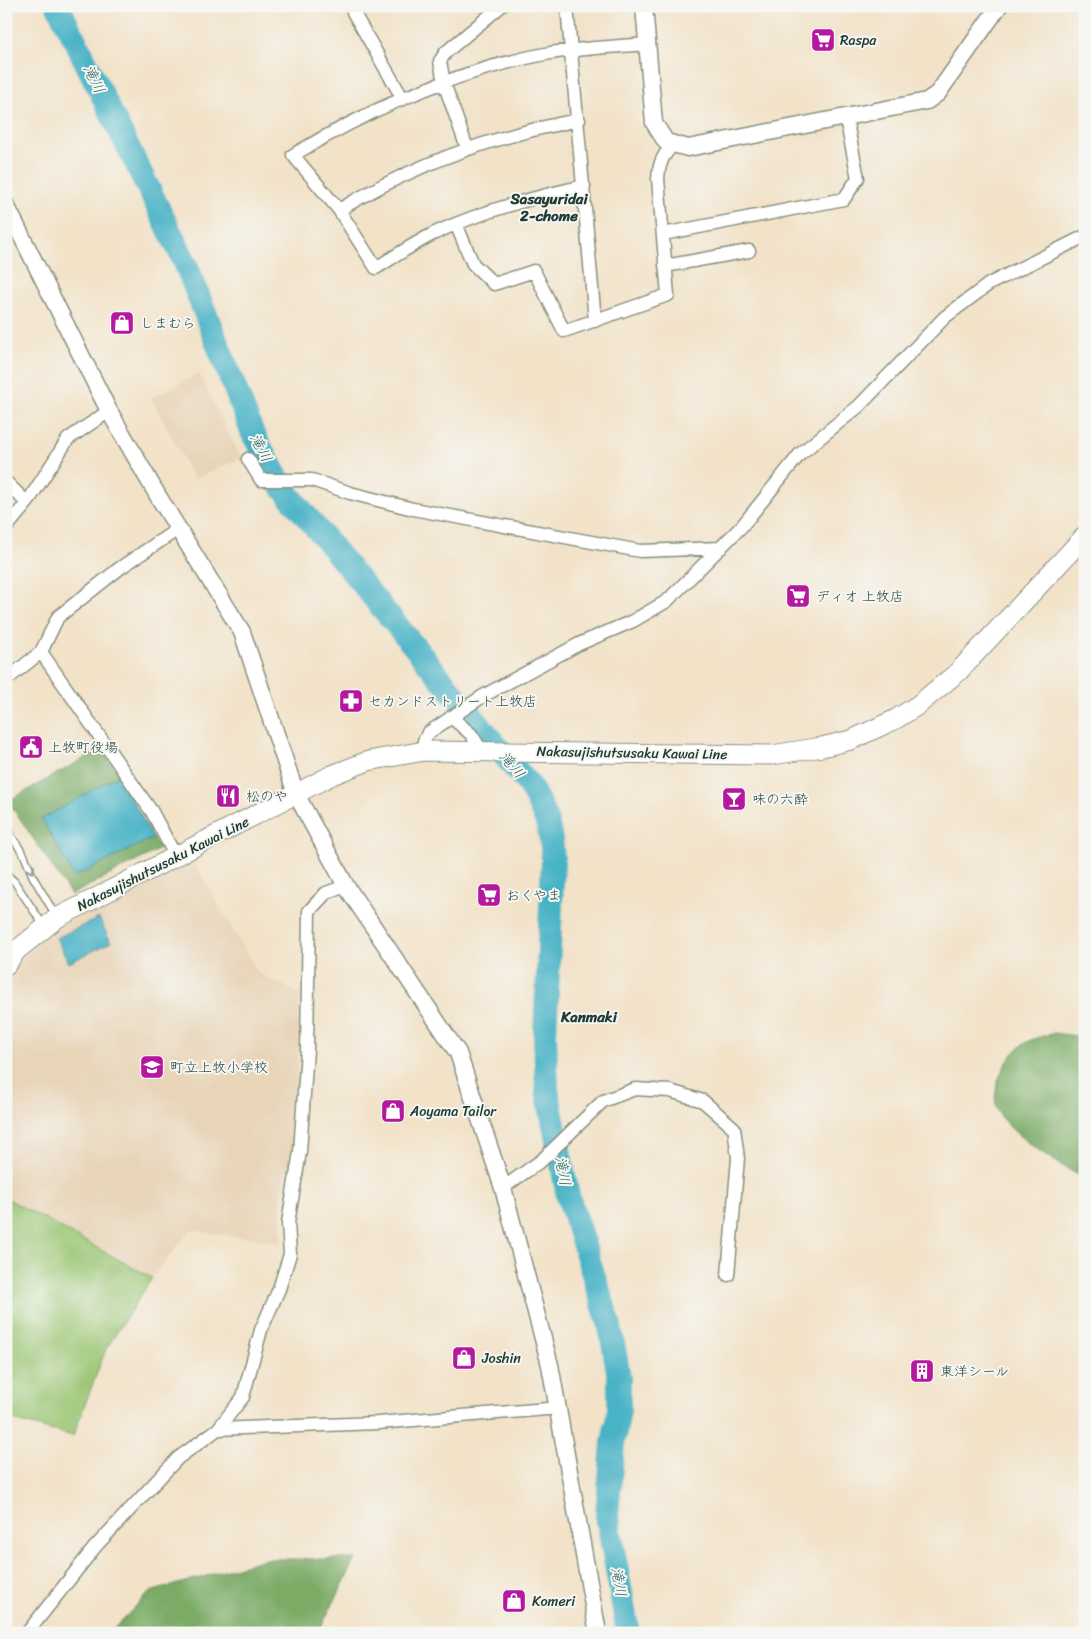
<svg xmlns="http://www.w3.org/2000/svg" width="1091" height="1639" viewBox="0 0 1091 1639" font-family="Sriracha,'Klee One',sans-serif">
<rect width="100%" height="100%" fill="#f6f6f2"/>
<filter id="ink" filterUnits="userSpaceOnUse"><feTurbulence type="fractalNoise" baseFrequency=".02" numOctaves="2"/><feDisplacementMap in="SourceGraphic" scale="10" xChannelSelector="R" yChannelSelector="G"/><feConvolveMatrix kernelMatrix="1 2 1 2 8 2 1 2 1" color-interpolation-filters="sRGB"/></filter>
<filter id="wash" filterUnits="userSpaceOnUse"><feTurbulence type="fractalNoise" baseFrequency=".0096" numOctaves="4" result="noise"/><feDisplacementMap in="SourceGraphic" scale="20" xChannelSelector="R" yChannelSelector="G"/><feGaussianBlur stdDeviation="1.12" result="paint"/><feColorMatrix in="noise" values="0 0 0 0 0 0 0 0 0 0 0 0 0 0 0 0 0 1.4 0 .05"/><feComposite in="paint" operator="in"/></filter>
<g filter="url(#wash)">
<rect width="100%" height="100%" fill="#f2e2c8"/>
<path fill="#e8d4b7" d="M199,374L241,458L194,479L151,398Z
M191,857L258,973L300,994L295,1140L281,1193V1243L190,1230L152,1278L6,1200V977L38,940L54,929Z"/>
<path fill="#9bc674" stroke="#5d8254" d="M6,1198L152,1278L106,1349L73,1436L6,1418Z"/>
<path fill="#7cab66" stroke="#4e744d" d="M101,749L119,775L42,819L74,877L153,838L160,849L71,895L8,801Z
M1054,1033L1085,1037V1179C1062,1166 1012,1136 999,1114C987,1091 1006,1056 1025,1043C1032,1038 1045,1036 1054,1033Z
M265,1559H356L318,1633H109L150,1592Z"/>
<path fill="#48b3c6" stroke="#34787d" d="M119,775L153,838L74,877L42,819Z
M99,918L111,942L69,963L56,938Z"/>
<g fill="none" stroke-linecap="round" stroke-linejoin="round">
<path stroke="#48b3c6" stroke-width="24" d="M58,6L185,262L253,434L283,488L529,785C545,813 552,829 553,861L545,1036L547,1090L568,1196L609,1323L614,1348L619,1378V1410L613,1443L607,1515L628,1633"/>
</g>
</g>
<g filter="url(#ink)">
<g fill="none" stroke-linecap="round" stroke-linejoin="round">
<defs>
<path id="service" d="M6,828L24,855L33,877L56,916
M6,874L14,881L44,926"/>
<path id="minor" d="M567,6L595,321
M353,12L403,99
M467,148L444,83L440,61L446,52L501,6
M584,186C534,197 482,211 435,233C415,243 395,256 376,268L339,210L293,155C370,109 457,71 545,54C579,48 613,47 647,44
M339,210C414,164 492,136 579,120
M456,224L473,264L494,284L534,271L564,331L668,295L658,179C659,164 662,156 673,145
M663,234L844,199L858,178L846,118
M665,266L749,251
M248,459L261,480H312L350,493L413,509L640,551L721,548
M6,482L27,503
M6,528L27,503L68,439L109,411
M41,652L152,812L176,857
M6,680L41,652L58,617L120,568L178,529
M451,717L471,734L482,751
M424,751V741L428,733L483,696L579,644L633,621L667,601L742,526L800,454L859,406L945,317L989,284L1085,236
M503,1188L542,1160L603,1101L635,1089L670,1091L703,1101L734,1128L738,1158L728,1275
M218,1429L378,1423L559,1408
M27,1633L95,1547L178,1458L218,1429L243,1397L261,1330L279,1289L290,1254L288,1223L300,1152L307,1050L309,911L326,893L346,886"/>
<path id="tertiary" d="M644,6L654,123L666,142L688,148L927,101L938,93L999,6
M6,205L109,411L158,496L242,632L296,794L346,886L458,1053L503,1188L550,1365L598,1633"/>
<path id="secondary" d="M6,965L17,950L57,918L332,775L368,761L424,751L772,755L822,747L851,740L896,719L918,705L958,672L1085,536"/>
</defs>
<use href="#service" stroke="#88907e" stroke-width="9"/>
<use href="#minor" stroke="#88907e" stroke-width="15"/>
<use href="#tertiary" stroke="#88907e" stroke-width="19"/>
<use href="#secondary" stroke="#88907e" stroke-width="21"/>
<use href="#service" stroke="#fff" stroke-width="6"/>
<use href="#minor" stroke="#fff" stroke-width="12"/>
<use href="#tertiary" stroke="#fff" stroke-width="16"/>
<use href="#secondary" stroke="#fff" stroke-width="19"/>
</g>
<defs><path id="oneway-chevron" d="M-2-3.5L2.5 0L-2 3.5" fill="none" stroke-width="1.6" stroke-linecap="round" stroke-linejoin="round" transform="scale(1.25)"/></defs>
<use stroke="#8f9e9a" href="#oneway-chevron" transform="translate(31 870) rotate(68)"/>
</g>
<defs>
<symbol id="supermarket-square" viewBox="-11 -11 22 22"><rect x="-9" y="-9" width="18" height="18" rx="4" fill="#b5179e" stroke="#f6f6f2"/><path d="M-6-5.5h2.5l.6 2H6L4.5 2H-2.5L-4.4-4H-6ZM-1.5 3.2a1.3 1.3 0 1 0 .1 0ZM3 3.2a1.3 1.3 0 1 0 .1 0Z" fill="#fff"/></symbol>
<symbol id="shop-square" viewBox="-11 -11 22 22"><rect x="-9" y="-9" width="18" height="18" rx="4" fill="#b5179e" stroke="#f6f6f2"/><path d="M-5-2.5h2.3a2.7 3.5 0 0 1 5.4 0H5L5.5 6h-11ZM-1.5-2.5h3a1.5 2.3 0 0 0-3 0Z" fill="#fff"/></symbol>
<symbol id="pharmacy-square" viewBox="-11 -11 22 22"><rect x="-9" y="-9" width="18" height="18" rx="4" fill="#b5179e" stroke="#f6f6f2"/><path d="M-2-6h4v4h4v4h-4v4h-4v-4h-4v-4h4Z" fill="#fff"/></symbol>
<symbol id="civic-square" viewBox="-11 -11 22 22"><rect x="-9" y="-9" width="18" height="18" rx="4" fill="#b5179e" stroke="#f6f6f2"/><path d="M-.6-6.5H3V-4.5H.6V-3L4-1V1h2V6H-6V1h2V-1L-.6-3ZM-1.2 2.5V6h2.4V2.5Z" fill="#fff"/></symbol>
<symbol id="restaurant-square" viewBox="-11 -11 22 22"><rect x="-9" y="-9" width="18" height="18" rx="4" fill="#b5179e" stroke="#f6f6f2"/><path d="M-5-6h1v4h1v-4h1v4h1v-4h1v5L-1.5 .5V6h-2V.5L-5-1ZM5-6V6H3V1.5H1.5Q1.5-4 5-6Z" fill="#fff"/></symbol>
<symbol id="bar-square" viewBox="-11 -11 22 22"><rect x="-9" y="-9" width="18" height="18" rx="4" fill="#b5179e" stroke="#f6f6f2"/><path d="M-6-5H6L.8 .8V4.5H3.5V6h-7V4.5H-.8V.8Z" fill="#fff"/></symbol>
<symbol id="school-square" viewBox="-11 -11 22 22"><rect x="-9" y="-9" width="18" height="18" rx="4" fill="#b5179e" stroke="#f6f6f2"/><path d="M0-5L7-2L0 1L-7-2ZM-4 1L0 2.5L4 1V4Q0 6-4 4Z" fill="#fff"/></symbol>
<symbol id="building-square" viewBox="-11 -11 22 22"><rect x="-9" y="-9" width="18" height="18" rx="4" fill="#b5179e" stroke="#f6f6f2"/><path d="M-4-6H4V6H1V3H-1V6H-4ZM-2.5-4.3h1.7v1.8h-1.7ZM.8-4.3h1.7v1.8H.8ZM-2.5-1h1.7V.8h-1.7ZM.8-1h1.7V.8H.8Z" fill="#fff"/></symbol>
</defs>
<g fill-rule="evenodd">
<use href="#supermarket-square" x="809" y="26" width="28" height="28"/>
<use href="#shop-square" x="108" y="309" width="28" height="28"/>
<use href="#supermarket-square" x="784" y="582" width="28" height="28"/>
<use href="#pharmacy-square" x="337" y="687" width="28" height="28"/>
<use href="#civic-square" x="17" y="733" width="28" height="28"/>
<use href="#restaurant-square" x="214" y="782" width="28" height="28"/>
<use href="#bar-square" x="720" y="785" width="28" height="28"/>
<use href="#supermarket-square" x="475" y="881" width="28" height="28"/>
<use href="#school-square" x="138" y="1053" width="28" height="28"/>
<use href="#shop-square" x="379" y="1097" width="28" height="28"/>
<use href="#shop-square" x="450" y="1344" width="28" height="28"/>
<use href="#building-square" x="908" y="1357" width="28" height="28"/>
<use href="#shop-square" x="500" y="1587" width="28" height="28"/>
</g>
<g text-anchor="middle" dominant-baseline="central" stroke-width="4" stroke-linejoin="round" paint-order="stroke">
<g font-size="14" fill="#1f3d34" stroke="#f6f6f2" text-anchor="start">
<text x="840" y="40">Raspa</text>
<text x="140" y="323">しまむら</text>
<text x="816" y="596">ディオ 上牧店</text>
<text x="368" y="701">セカンドストリート上牧店</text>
<text x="48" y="747">上牧町役場</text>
<text x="246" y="796">松のや</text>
<text x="752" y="799">味の六酔</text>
<text x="506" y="895">おくやま</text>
<text x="170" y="1067">町立上牧小学校</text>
<text x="410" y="1111">Aoyama Tailor</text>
<text x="482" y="1358">Joshin</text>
<text x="940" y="1371">東洋シール</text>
<text x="532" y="1601">Komeri</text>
</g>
<g font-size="14" fill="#1f3d34" stroke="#f6f6f2">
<text transform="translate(632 753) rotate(1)">Nakasujishutsusaku Kawai Line</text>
<text transform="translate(163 864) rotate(-27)">Nakasujishutsusaku Kawai Line</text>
</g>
<g font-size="15" font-style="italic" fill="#2b6060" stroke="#f6f6f2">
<text transform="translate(94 79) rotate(64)">滝川</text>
<text transform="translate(261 448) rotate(62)">滝川</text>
<text transform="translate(512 765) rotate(50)">滝川</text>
<text transform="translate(563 1171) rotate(79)">滝川</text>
<text transform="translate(619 1582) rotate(80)">滝川</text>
</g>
<g font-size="15" font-weight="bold" fill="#1f3d34" stroke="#f6f6f2">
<text x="549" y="199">Sasayuridai<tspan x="549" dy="17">2-chome</tspan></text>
<text x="589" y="1017">Kanmaki</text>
</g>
</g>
<rect width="1091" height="1639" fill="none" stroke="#f6f6f2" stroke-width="25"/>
</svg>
